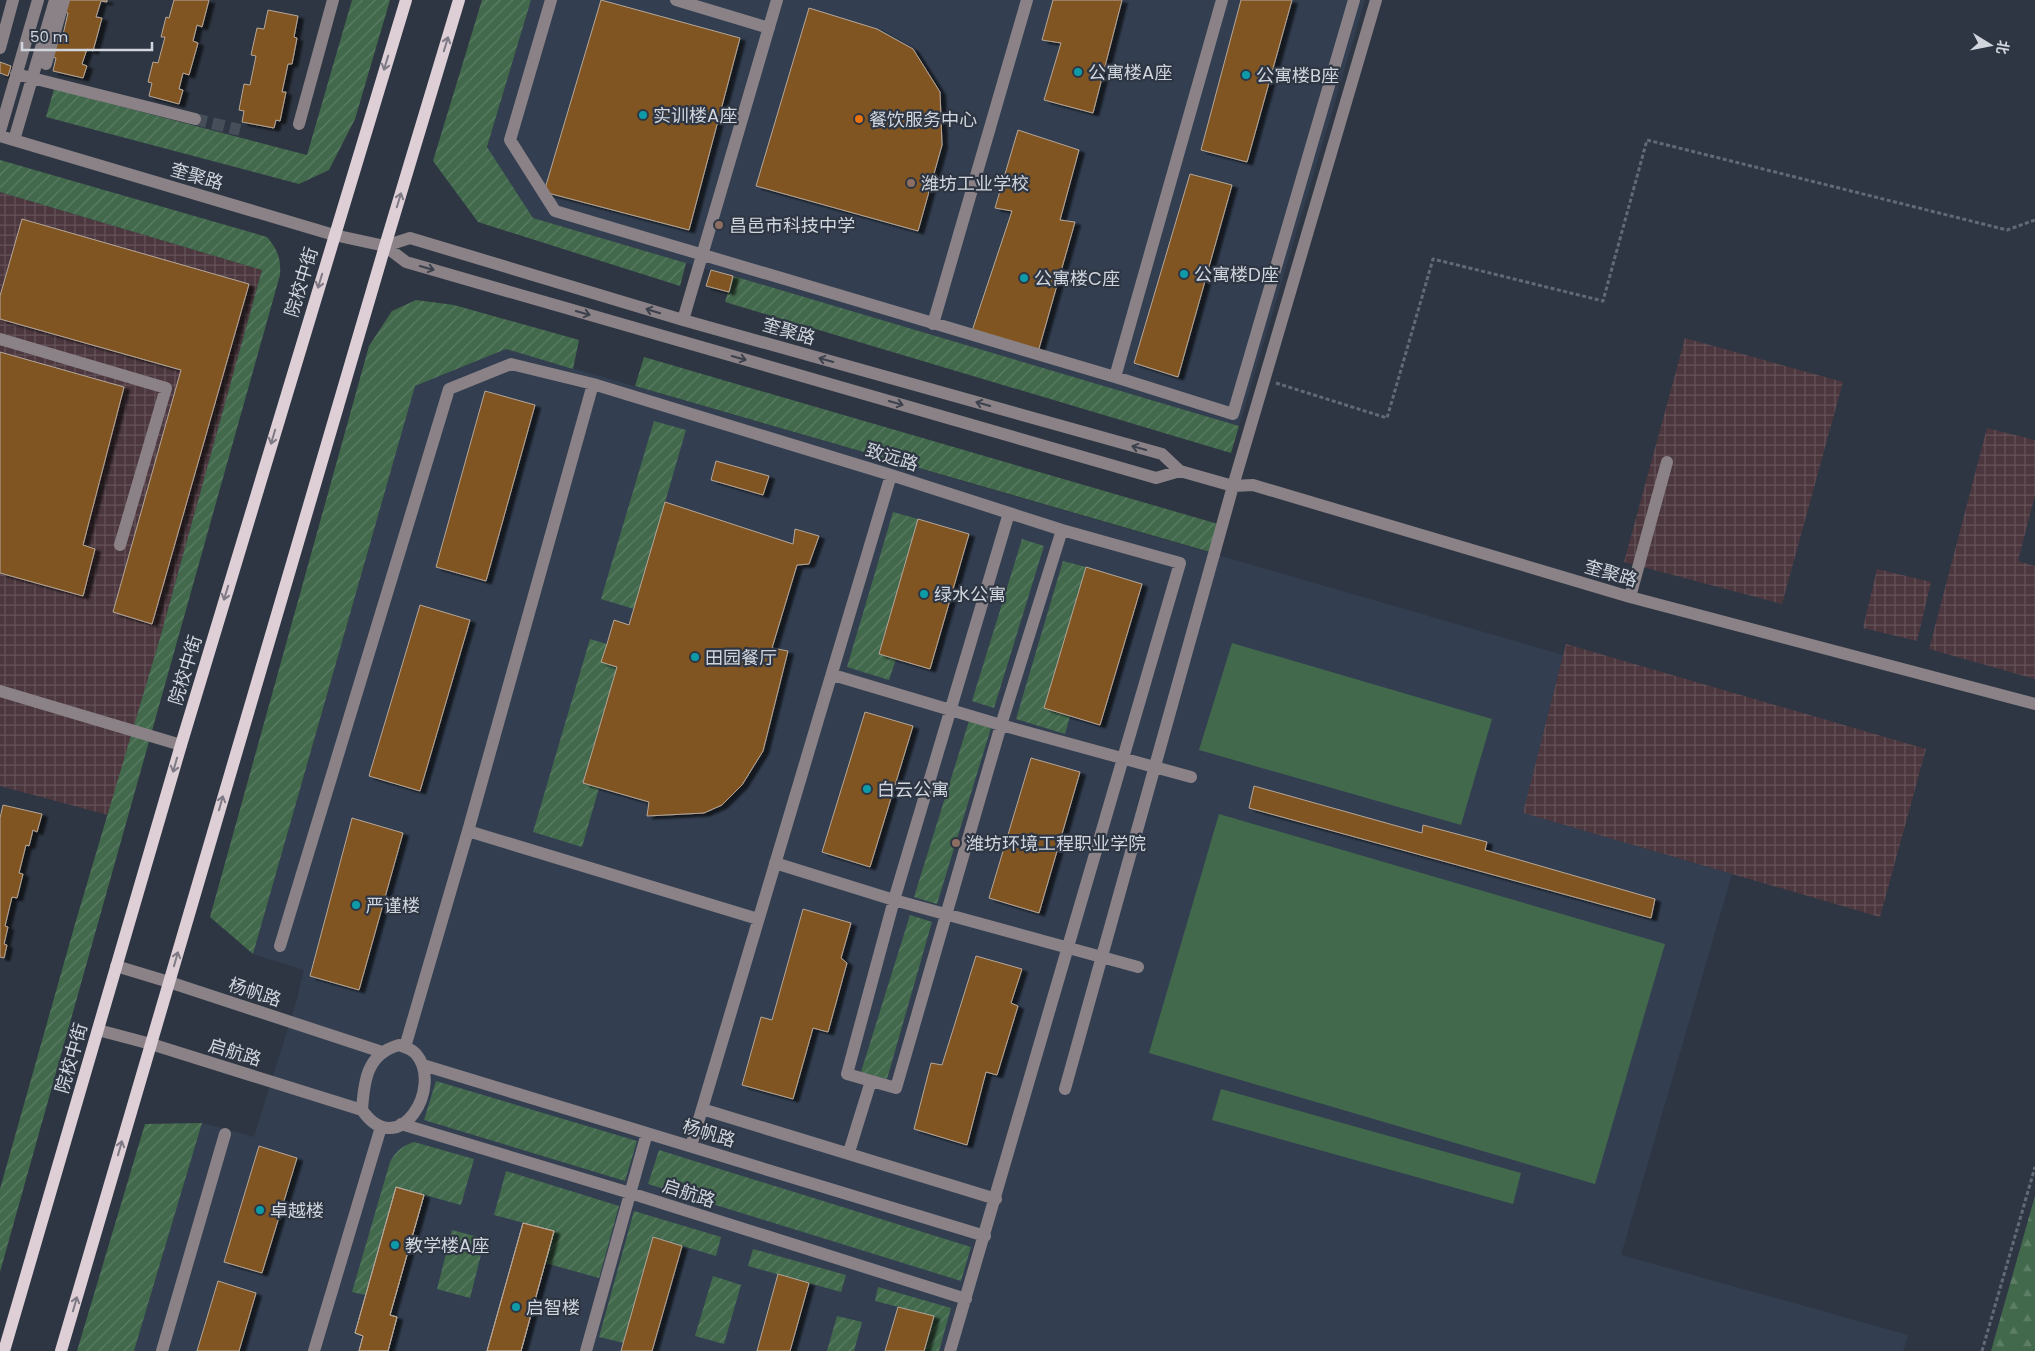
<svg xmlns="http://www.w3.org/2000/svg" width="2035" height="1351" viewBox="0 0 2035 1351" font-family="Poppins,'Noto Sans SC',sans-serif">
<defs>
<pattern id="industrial-grid" width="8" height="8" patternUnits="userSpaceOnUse" patternTransform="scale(1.25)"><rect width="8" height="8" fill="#4b373d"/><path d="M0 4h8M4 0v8" fill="none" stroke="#645359"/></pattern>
<pattern id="forest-firs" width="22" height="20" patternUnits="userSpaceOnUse" patternTransform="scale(1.25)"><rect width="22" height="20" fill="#42694c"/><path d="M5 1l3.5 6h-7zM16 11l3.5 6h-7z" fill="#5c7e65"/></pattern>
<pattern id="garden-furrows" width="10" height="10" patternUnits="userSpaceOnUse" patternTransform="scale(1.25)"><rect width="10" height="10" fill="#42694c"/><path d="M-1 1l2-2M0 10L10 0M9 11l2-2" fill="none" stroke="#5c7e65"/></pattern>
<filter id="shadow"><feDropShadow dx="5.5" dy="3" stdDeviation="1" flood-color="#0009"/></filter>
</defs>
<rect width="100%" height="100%" fill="#2e3643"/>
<path fill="url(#industrial-grid)" d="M0,192L262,270L160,638L108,815L0,786Z
M1685,338L1843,382L1782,604L1624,562Z
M1987,428L2035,440V495L2018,561L2035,566V679L1929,649Z
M1877,569L1931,582L1917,641L1863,628Z
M1566,644L1926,749L1880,917L1522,813Z"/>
<path fill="#333f51" d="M531,0H1365L1239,426L533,218L487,148Z
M506,349L1563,655L1523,813L1732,874L1621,1255L1908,1335L1903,1351H134L202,1123L254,1137L296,1003L304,970L253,954L415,386Z"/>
<path fill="url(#forest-firs)" d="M2035,1196V1351H1991Z"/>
<path fill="url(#garden-furrows)" d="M352,0H390L355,119L329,170L299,184L46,117L54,89L307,155Z
M482,0H531L487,147L533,218L686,263L680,286L478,222L433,161Z
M0,160L267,237C278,250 281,259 280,275L0,1272V1189L75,924L160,638L262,270L0,192Z
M733,276L1239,426L1231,453L725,302Z
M416,300L454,305L579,340L573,369L506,349L415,386L253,954L210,917L369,346L392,311Z
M644,357L1218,524L1210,552L635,386Z
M654,421L686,430L634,609L601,599Z
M893,512L918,519L879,654L896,659L889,680L847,667Z
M1022,539L1044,546L994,708L972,701Z
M1063,561L1086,567L1044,708L1070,716L1065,734L1016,719Z
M590,639L607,644L602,662L617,667L583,783L599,788L582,847L533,832Z
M969,721L991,728L937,904L914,897Z
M910,915L932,922L887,1079L861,1072Z
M436,1081L637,1141L625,1181L424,1120Z
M202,1123L134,1351H77L145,1124Z
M414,1142L474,1159L461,1205L396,1187L365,1295L352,1292L390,1162C396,1151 402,1146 414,1142Z
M659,1150L971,1247L961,1281L648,1184Z
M506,1171L619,1206L599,1278L545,1263L554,1231L494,1215Z
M634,1211L721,1237L716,1256L653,1237L624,1343L599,1337Z
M452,1230L485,1239L470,1298L437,1289Z
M753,1249L846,1275L841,1292L748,1266Z
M713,1276L741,1285L724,1344L695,1336Z
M878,1287L951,1308L939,1351H924L934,1316L875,1301Z
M837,1316L862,1322L854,1351H827Z"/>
<path fill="#42694c" d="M1232,643L1492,719L1461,825L1199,750Z
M1219,814L1665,944L1595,1184L1149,1053Z
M1221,1089L1521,1173L1513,1204L1212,1120Z"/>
<path fill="#815423" stroke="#b5a799" filter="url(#shadow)" d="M68,0H107V2L101,1L96,17L102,18L93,51L87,49L82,64L87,66L83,78L53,71L56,58L52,57L57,38L62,39L68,13L65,12Z
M174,0H209L202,27L197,25L193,41L198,43L189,75L183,73L179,89L183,90L179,104L149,96L152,83L148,82L153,62L158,63L165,37H161L166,17L169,18Z
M601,0L740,38L689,230L544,192Z
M1053,0H1122L1093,113L1044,100L1061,43L1042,40Z
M1241,0H1292L1247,162L1201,150Z
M809,8L877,29L913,49L940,92L942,145L918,231L756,186Z
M268,10L298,16L294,37L297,38L292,64H288L282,92H286L280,121L276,120L274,128L242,122L244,111L239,110L244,84L250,85L256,56L251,55L257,28L264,29Z
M0,62L11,66L8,76L0,73Z
M1018,130L1079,150L1060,220L1075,222L1038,352L971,334L1012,211L995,208Z
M1190,174L1232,185L1178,377L1134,363Z
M22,219L249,284L152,624L113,612L181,370L0,319V296Z
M711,270L733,276L729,292L706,286Z
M0,352L124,387L83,545L95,549L83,596L0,573Z
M485,391L535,405L486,581L436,567Z
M716,461L769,476L763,495L711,480Z
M665,502L793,544L795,529L819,536L809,564L797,565L772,648L788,651L763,751L742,785L722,805L704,813L647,816L649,802L583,783L617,667L601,662L607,644L614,620L629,625Z
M918,519L969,534L930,669L879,654Z
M1086,567L1142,584L1100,725L1044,708Z
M420,605L470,620L420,791L369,776Z
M865,712L913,726L870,867L822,852Z
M1031,758L1080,772L1039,913L989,898Z
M1254,786L1422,833L1423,825L1487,842L1485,850L1655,899L1651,918L1249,808Z
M3,805L42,814L37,832L33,830L29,846L26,845L19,873L23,874L17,898L12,897L5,926L8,927L4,944L7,945L4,958L0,957V818Z
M352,818L403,833L359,990L310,976Z
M803,909L851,923L841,958L847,963L828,1032L813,1028L793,1099L742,1085L761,1017L772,1020Z
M976,956L1022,969L1011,1003L1018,1006L997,1075L986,1072L967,1145L914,1129L931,1063L942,1065Z
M259,1146L297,1158L262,1273L224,1262Z
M396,1187L424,1195L390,1315L397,1317L388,1351H359L363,1336L355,1333Z
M396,1187L424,1195L390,1315L397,1317L388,1351H359L363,1336L355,1333Z
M523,1223L554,1231L521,1351H487Z
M523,1223L554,1231L521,1351H487Z
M653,1237L682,1246L652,1351H621Z
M778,1274L809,1283L790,1351H757Z
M218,1281L256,1293L239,1351H197Z
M898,1307L934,1316L924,1351H885Z"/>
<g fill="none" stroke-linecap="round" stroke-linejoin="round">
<path stroke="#464e5a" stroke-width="12" stroke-dasharray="12 6" stroke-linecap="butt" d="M195,119L240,130"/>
<path stroke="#636a75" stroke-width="3" stroke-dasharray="4 2.5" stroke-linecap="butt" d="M1276,383L1387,418L1433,259L1603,301L1647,140L2007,230L2035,220
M1982,1351L2035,1167"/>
<path stroke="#8a8286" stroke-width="12" d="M551,0L510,140L555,211L1115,377L1233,414L1354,0
M676,0L769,28
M0,48L13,0
M46,64L64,0
M16,74L195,119
M299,124L333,0
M0,131L38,0
M0,136L334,235L385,246L406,262L1156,478L1180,471
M14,140L55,0
M385,246L410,238L683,320L1162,454L1180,471L1233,486L1253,485L1630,597L2035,704
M683,320L777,0
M933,324L1027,0
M0,339L166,388L120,545
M1115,377L1222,0
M1009,513L894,900L847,1074L896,1088L1001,725L1062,530
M1630,597L1667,462
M833,675L1001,725L1191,777
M0,691L181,745
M468,831L758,919
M775,863L894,900L1138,967
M280,946L449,389L511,364L593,384L891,475L1062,530L1180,563C1101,825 1029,1089 950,1351
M116,966L169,982L382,1052
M98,1030L151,1044L362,1110
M399,1045C405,1047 412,1049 416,1054C444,1086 399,1163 362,1110C364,1080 367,1054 399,1045Z
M405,1047L468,831L593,384
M423,1065L985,1236
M1065,1089L1233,486L1376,0
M702,1109L996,1199
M401,1124L630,1193L966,1299
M691,1146L891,475
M849,1152L871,1081
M162,1351L225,1134
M314,1351L381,1127
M586,1351L647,1133"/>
<path stroke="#deced6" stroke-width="12" d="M4,1351L181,745L406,0
M61,1351L385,246L459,0"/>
</g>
<defs><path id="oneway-shaft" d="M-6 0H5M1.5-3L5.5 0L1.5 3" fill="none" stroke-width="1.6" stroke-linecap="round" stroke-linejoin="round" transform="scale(1.25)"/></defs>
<g stroke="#7d7a85">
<use href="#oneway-shaft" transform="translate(446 44) rotate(-73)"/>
<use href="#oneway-shaft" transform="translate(386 63) rotate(107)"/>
<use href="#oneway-shaft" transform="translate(399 200) rotate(-73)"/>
<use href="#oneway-shaft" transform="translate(320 281) rotate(107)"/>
<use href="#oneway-shaft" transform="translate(273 437) rotate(107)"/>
<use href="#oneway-shaft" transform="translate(226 593) rotate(107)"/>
<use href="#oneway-shaft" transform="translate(175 765) rotate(106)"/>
<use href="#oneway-shaft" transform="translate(221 803) rotate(-74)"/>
<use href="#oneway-shaft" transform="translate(176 959) rotate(-74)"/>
<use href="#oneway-shaft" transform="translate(120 1148) rotate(-74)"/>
<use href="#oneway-shaft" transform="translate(75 1304) rotate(-74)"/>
</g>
<g stroke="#3c414d">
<use href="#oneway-shaft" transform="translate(427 268) rotate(16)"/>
<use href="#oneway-shaft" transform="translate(653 311) rotate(-163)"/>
<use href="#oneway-shaft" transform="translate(583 313) rotate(16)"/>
<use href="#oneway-shaft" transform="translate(739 358) rotate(16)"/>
<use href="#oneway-shaft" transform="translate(826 360) rotate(-164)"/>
<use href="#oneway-shaft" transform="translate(896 403) rotate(16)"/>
<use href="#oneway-shaft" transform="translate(983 404) rotate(-164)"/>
<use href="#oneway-shaft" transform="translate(1139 448) rotate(-164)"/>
</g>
<g fill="#0f9aa8" stroke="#2e3643" stroke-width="2">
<circle cx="1078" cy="72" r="5"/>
<circle cx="1246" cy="75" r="5"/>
<circle cx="643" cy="115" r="5"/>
<circle cx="1184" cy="274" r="5"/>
<circle cx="1024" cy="278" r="5"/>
<circle cx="924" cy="594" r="5"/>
<circle cx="695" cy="657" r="5"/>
<circle cx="867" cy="789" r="5"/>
<circle cx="356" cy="905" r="5"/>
<circle cx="260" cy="1210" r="5"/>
<circle cx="395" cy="1245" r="5"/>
<circle cx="516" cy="1307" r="5"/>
</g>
<circle fill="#e8710a" stroke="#2e3643" stroke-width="2" cx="859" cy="119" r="5"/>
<g fill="#8d6e63" stroke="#2e3643" stroke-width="2">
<circle cx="911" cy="183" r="5"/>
<circle cx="719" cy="225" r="5"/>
<circle cx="956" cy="843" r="5"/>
</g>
<g text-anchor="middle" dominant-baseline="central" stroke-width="4.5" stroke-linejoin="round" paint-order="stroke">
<g font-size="18" fill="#d1d6de" stroke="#2e3643" text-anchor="start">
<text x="1088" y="72">公寓楼A座</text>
<text x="1256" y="75">公寓楼B座</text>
<text x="653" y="115">实训楼A座</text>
<text x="869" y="119">餐饮服务中心</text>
<text x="921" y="183">潍坊工业学校</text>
<text x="729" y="225">昌邑市科技中学</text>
<text x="1194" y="274">公寓楼D座</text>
<text x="1034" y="278">公寓楼C座</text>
<text x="934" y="594">绿水公寓</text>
<text x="705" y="657">田园餐厅</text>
<text x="877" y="789">白云公寓</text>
<text x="966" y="843">潍坊环境工程职业学院</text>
<text x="366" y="905">严谨楼</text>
<text x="270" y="1210">卓越楼</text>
<text x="405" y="1245">教学楼A座</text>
<text x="526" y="1307">启智楼</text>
</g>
<g font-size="18" fill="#d1d6de" stroke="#2e3643">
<text transform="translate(197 176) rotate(16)">奎聚路</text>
<text transform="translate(301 282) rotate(-73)">院校中街</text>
<text transform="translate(789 331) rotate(16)">奎聚路</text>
<text transform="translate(892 457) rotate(17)">致远路</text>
<text transform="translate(1611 573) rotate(16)">奎聚路</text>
<text transform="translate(185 670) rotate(-73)">院校中街</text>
<text transform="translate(255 992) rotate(18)">杨帆路</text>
<text transform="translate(235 1052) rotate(17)">启航路</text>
<text transform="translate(71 1058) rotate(-74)">院校中街</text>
<text transform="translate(709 1133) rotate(17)">杨帆路</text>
<text transform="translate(689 1193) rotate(18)">启航路</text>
</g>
</g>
<g transform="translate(1990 45) rotate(100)" stroke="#2e3643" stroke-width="4" paint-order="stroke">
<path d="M0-4L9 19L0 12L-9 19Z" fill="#d1d6de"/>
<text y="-8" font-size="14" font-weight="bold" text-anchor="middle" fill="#d1d6de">北</text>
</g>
<path d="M22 42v8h130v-8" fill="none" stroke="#d1d6de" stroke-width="2.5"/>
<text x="30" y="42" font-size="15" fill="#d1d6de" stroke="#2e3643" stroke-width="4" paint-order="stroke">50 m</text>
</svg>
